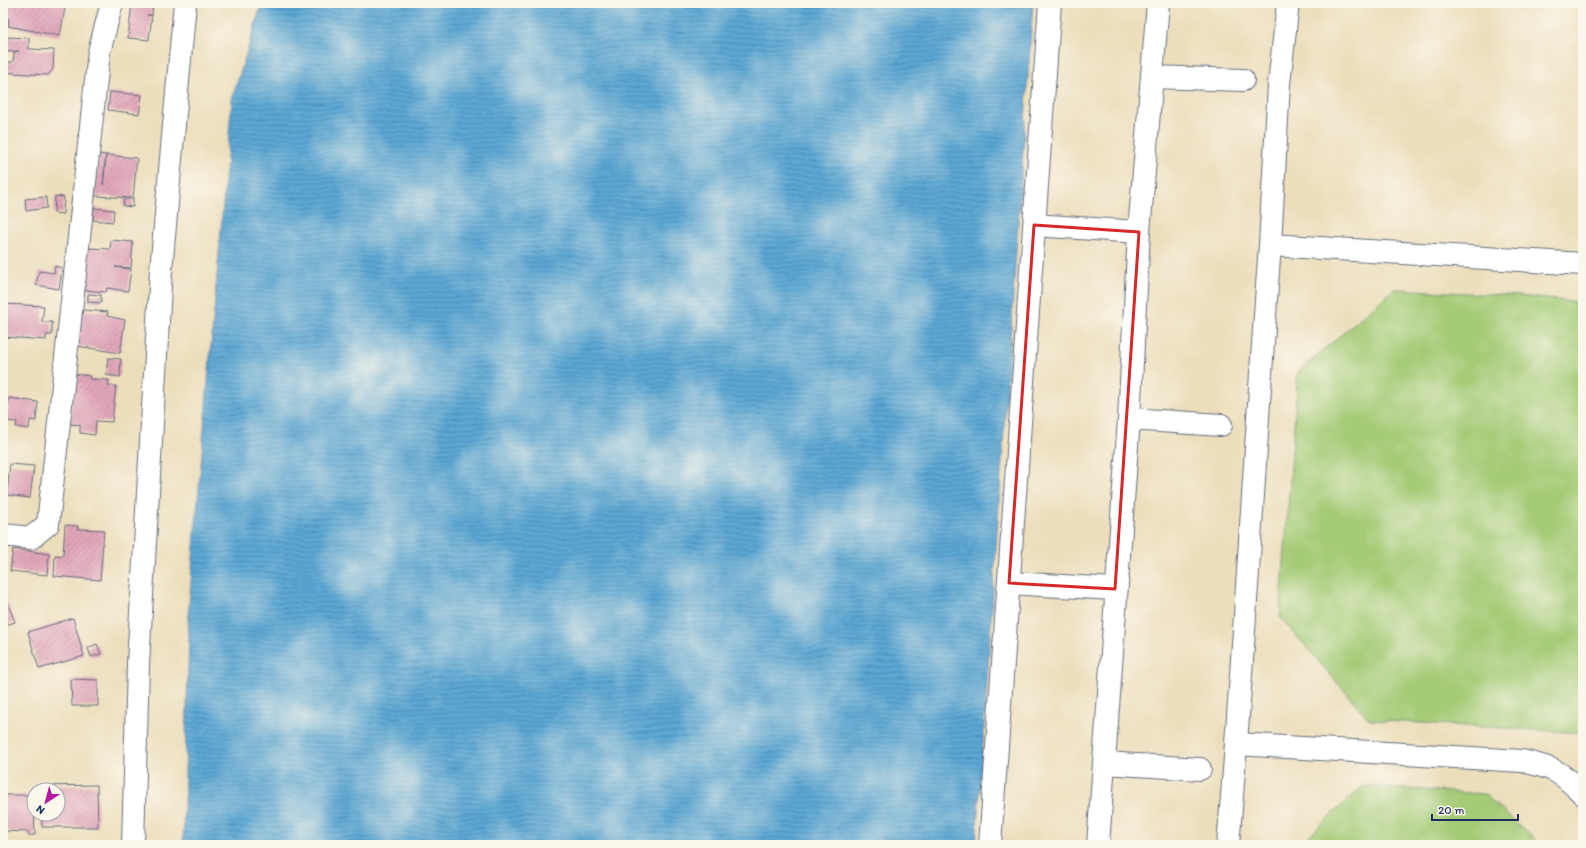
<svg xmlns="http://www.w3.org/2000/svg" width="1586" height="848" viewBox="0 0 1586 848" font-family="Itim,sans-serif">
<defs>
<pattern id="water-rules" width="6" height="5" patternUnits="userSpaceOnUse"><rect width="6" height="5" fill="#5ba7d4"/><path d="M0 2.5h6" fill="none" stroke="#4a88af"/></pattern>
<pattern id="building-hatch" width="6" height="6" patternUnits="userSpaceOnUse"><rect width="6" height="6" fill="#e2a6ba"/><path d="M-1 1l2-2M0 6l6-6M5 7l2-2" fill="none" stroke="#b6889a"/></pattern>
</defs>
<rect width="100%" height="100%" fill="#fbf7ec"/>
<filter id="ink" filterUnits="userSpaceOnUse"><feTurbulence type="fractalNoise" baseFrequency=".025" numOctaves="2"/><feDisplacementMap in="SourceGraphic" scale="8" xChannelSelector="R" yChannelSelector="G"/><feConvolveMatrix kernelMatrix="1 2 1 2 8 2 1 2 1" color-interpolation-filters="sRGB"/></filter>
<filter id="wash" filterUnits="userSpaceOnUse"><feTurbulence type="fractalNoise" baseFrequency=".012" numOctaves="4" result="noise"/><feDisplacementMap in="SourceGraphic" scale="16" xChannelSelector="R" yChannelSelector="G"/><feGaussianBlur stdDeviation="0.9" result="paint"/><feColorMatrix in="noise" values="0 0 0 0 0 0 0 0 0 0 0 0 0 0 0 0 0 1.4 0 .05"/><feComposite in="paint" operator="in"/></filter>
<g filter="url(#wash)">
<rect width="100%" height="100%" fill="#ecdebb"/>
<path fill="#a4cb76" stroke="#607d6a" d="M1394,289L1519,296L1583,303V733L1370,720L1280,617L1298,372Z
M1363,786L1484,794L1541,845H1299Z"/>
<path fill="url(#water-rules)" stroke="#3b6b99" d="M262,3H1033L976,845H183L189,635L188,617L232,99Z"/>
<g id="blocks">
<path fill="url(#building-hatch)" d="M3,3H66L60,36L8,26L9,19L3,18Z
M132,3H153L152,15H147H152L149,40L128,38Z
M7,37L29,38V49L54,50L53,69L48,75L13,73L8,72V62H13L14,52L19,51L6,52Z
M110,92L142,95L139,114L108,110Z
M3,100L7,117L3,118Z
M99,154L106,155L103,185L106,155L137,158L133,198L95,196Z
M55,196L64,197L63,214L54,213Z
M46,197L47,208L26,211L25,199Z
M124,199H133V207L123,206Z
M94,208L114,210L113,222L93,220Z
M111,240L133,242L131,268L115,267L131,269L128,291L107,288L106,292L84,290L88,248L110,249Z
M55,266L62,268L59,289L36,285L39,271L54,273Z
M88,294L101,295V303L88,302Z
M5,304L44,306L42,322H52V335H46V340L4,337Z
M84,310L108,312L107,316L125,320L120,353L77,346L80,332L76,331L79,313L83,314Z
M108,358L121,359L120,377L106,375Z
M74,374L90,376L89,379L109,380L108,386H116L112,422L96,421L95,435L80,433V425L69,424Z
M9,398L38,402L36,421L30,420L29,429L16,427L17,422L6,421Z
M10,464L34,466L30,498L7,495Z
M65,525L78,526L77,529L104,530L100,580L54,576L55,555L63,556Z
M13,549L49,554L47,575L10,571Z
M7,601L15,622L3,626V602Z
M73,618L84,656L39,669L28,632Z
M97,644L101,654L91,657L88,648Z
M71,679L98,680V706H72Z
M97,785L98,827H42L41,814H58V790H41V786Z
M3,795H34L35,835H28V832L3,831Z
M86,841H98V845H86Z"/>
</g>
</g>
<g filter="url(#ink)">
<use href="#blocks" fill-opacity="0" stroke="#646c7f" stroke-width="1"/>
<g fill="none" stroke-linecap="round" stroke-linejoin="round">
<defs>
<path id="pedestrian" d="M1153,77L1243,80
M1034,225L1139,232
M1129,419L1221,425
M1009,583L1115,589
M1104,763L1200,769
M990,845L1050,3
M1098,845L1129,419L1139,232L1158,3"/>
<path id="minor" d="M3,535L31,538L48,524L99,52L112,3
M133,845L138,664L161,270L185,3"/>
<path id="tertiary" d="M1288,3L1279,84L1270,245L1583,264
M1237,744L1522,761C1554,768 1560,771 1583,794
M1228,845C1245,645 1255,445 1270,245"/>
</defs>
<use href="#pedestrian" stroke="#646c7f" stroke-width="24"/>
<use href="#minor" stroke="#646c7f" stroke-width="24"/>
<use href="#tertiary" stroke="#646c7f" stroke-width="24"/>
<use href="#pedestrian" stroke="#fff" stroke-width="22"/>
<use href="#minor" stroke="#fff" stroke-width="22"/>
<use href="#tertiary" stroke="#fff" stroke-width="22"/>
</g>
</g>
<path fill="none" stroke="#d62828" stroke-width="3" stroke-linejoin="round" d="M1034,225L1139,232L1115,589L1009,583Z"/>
<rect width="1586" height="848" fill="none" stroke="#fbf7ec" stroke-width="16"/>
<g transform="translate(46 802) rotate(216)"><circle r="19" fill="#fbf7ec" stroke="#a1a7b3"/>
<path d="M0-3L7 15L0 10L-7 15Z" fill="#b5179e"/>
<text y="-6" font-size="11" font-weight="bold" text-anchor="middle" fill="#1b2f5e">N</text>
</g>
<path d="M1432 814v6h86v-6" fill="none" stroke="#1b2f5e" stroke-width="2"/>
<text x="1438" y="814" font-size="12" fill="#1b2f5e" stroke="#fbf7ec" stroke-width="3" paint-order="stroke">20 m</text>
</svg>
